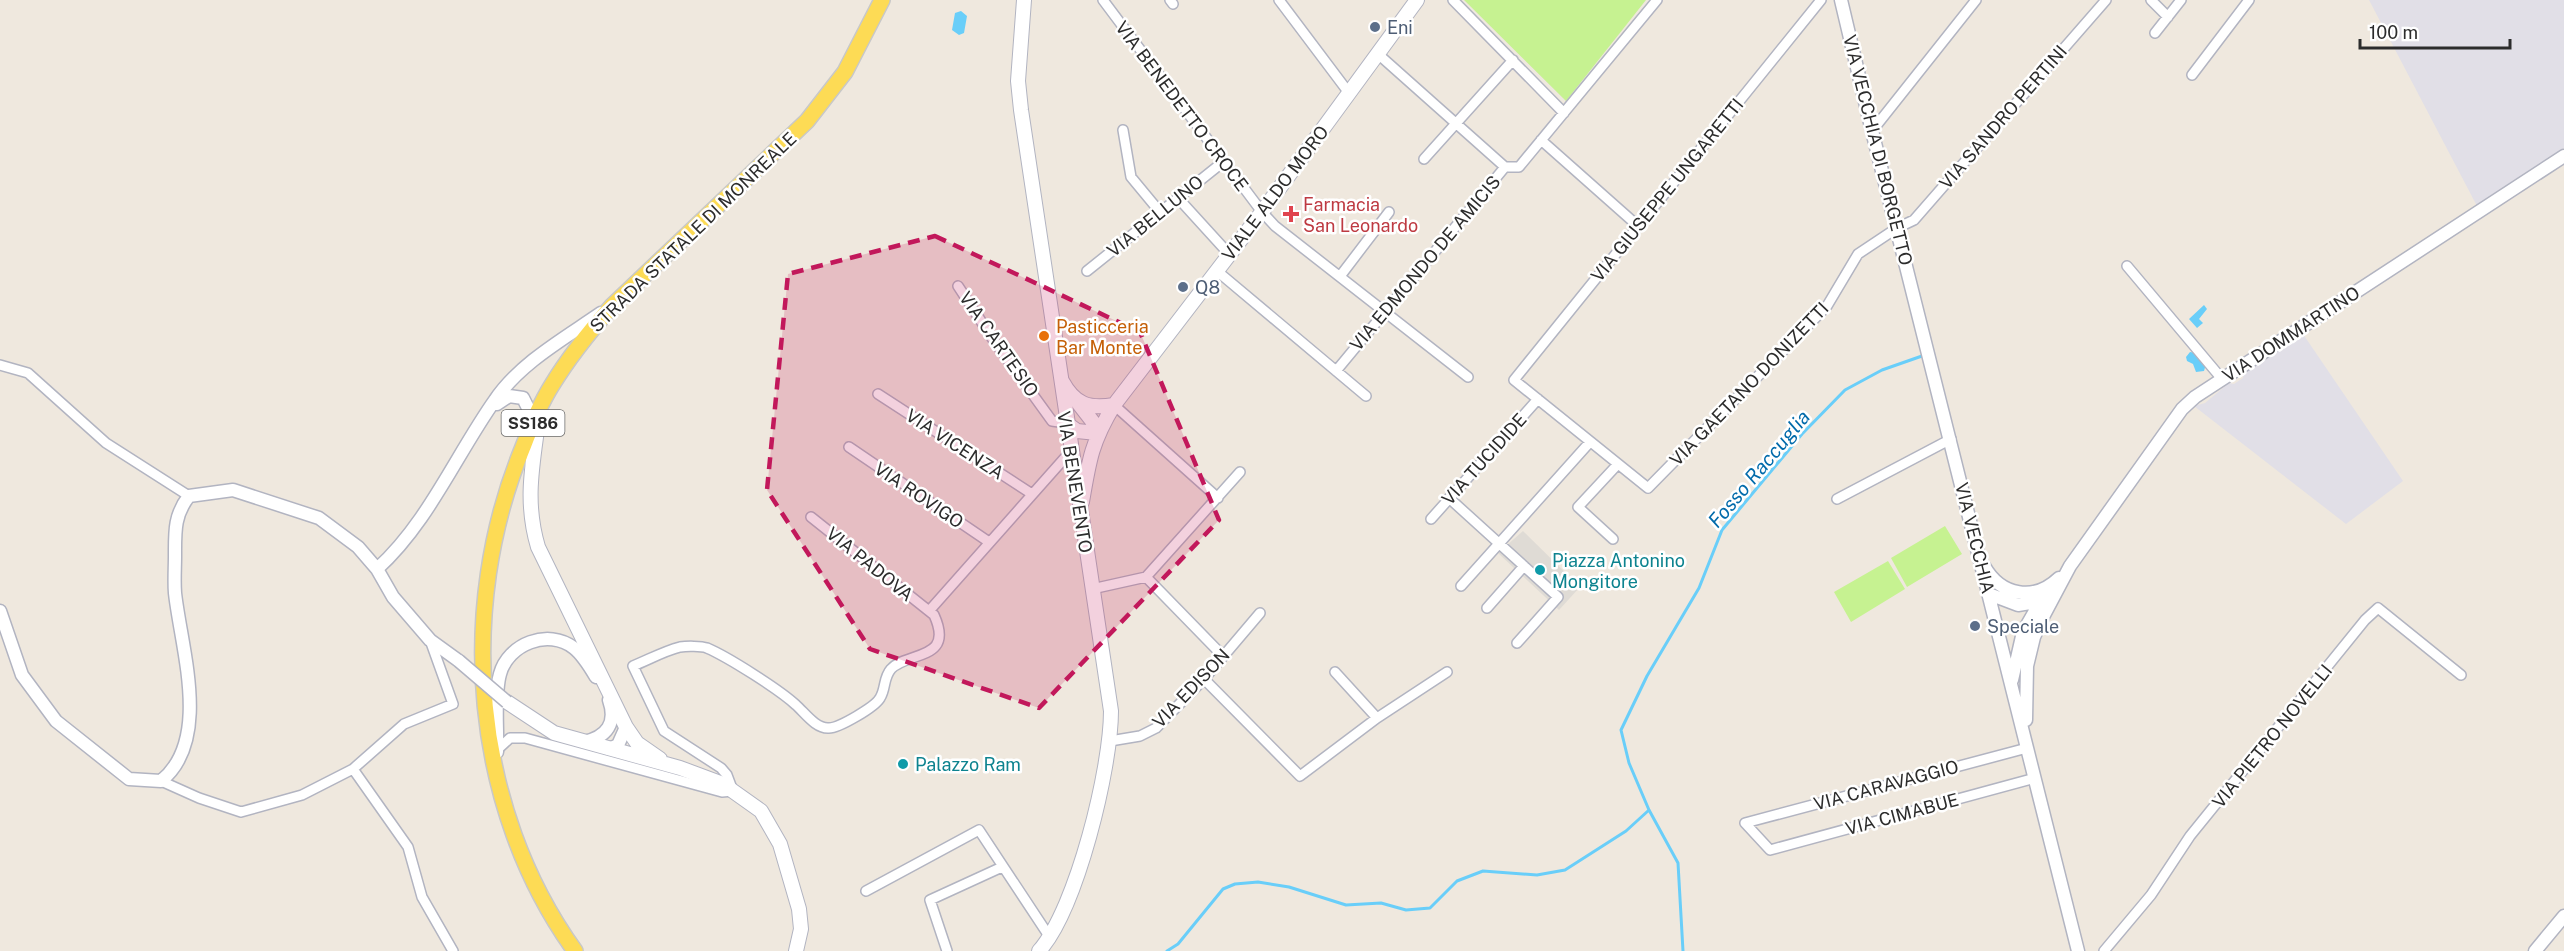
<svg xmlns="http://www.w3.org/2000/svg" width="2564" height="951" viewBox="0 0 2564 951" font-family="'Public Sans',sans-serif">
<rect width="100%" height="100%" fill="#efe8de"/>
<path fill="#e1dfe7" d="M2369,0H2564V148L2477,206Z
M2303,334L2403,481L2346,524L2194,406L2205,403L2229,383L2234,384L2243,378L2244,372L2249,369Z"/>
<path fill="#c6f291" d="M1464,0H1646L1566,101Z
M1945,526L1962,554L1907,587L1891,558Z
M1888,561L1905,589L1851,622L1834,592Z"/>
<path fill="#dfdbd5" d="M1523,531L1580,587L1559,610L1498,553Z"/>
<path fill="#69cef9" d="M961,11L967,16L964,33L959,35L952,30L955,13Z
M2204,305L2207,309L2199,319L2203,323L2197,328L2189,319Z
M2190,352L2196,353L2206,364L2204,371L2196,372L2193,364L2187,361L2186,357Z"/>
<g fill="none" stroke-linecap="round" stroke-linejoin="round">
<path stroke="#69cef9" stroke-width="3" d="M1167,951L1178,944L1223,889L1235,884L1258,882L1289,887L1346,905L1381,903L1406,910L1430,908L1457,881L1483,871L1537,875L1565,870L1626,831L1649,810
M1683,951L1678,863L1649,810L1629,763L1621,730L1647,676L1699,588L1722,530L1802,434L1845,390L1882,370L1922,356"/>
<defs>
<path id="minor" d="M1103,0L1262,212L1275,226L1468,377
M1170,0L1173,4
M1279,0L1349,93
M1453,0L1564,113
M1821,0L1514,380L1648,488L1827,306L1858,254L1897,228L1914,220L2106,0
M2151,0L2168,17
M2155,33L2181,0
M1378,54L1505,167
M2192,75L2249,0
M1123,130L1131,177L1160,212
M1872,131L1976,0
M1541,140L1638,226
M1424,159L1513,60
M1178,198L1229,254
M2127,266L2222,379
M1087,271L1223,162
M1217,271L1366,396
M1341,275L1389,212
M958,286L994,341L1052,421L1066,423
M0,365L28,373L106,443L189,496
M1336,371L1505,167H1519L1657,0
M878,394L1032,494
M1114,405L1218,498
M849,447L989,542
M1449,498L1558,597L1517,643
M1837,499L1951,439
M1431,519L1538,399
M1613,539L1578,507L1618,464
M1146,577L1223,656
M1461,586L1590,442
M1092,589L1146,577L1240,472
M1487,608L1524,566
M929,611L1070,452
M1335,672L1377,718
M1204,679L1300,776L1377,718L1447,672
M1110,741L1140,736L1156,728L1204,679L1260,613
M2027,748L1745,823L1770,850L2035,778
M498,749L510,738H525L722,792L733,791L727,775L721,768L664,731L633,666C648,660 664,651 680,647C687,646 701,646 707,648C728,657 780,690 796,705C805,713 816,729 829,728C839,728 875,707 880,698C886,689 883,678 891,669C908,651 955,661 934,615L811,517
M353,769L408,847L422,897L453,951
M161,781L199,798L241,812L302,795L353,769L404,724L453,704L430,640
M866,891L979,830L1049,936
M947,951L930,900L1002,867
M2104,951L2151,895L2190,836L2365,620L2378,608L2461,675"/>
<path id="tertiary" d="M1841,0L1872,131L2078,951
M497,404L509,396L523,398L534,420
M1984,566C2001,596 2034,602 2059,578
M377,569C428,523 456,455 495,400C520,363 565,338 601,313
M1989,594L2018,605L2042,601
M0,611L22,675L56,721L129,779L161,781C212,740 181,648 175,593C174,581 175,568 175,556C175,532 174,515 189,496L233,490L319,518L358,547L377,569L393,597L430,640L459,661
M2012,680L2023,632L2047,590
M2026,720L2027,666L2034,637L2044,615L2070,566L2182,409L2195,397L2564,156
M584,742C607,737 617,723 609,700
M609,749L618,745L626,727
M497,752C498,730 494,695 500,674C508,644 548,628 574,648C583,655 590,667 596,677
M2535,951L2564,916"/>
<path id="secondary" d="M1024,0L1018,81L1021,110L1111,711C1111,768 1077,908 1039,951
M1062,381C1075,405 1089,409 1114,405
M539,415C533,463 524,500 538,547L626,727L637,743L660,759
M1066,423L1077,431L1097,433L1093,422L1079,404
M1082,502C1089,460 1092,441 1114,405L1262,212L1417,0
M507,702L554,733L680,768L723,784L761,811L780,844L799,909L801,929L796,951"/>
<path id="primary" d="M575,951C472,808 456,609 523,447C531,426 540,404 552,385C569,357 590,331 612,306L807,121L845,72L882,0"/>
</defs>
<use href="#minor" stroke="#b2b4c1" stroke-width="12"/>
<use href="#tertiary" stroke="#b2b4c1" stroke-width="15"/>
<use href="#secondary" stroke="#b2b4c1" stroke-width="16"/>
<use href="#primary" stroke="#c8c8c8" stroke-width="18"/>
<use href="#minor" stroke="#fff" stroke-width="9"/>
<use href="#tertiary" stroke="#fff" stroke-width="12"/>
<use href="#secondary" stroke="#fff" stroke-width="14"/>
<use href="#primary" stroke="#fddb55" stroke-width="15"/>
<defs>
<path id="tertiary-bridge" d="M459,661L507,702"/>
</defs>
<use href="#tertiary-bridge" stroke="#b2b4c1" stroke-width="15" stroke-linecap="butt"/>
<use href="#tertiary-bridge" stroke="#fff" stroke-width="12"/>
</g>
<path fill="#c2185b" fill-opacity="0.2" stroke="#c2185b" stroke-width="4.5" stroke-dasharray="12 8" stroke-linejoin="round" d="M935,236L1140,332L1219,520L1039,708L870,649L767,490L788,274Z"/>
<g fill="#5c6f8a" stroke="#fff" stroke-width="2">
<circle cx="1375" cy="27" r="6"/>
<circle cx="1183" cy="287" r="6"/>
<circle cx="1975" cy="626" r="6"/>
</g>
<path fill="#e0444e" stroke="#fff" stroke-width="2" d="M1288 205h6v6h6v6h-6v6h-6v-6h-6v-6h6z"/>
<circle fill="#e8710a" stroke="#fff" stroke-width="2" cx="1044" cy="336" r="6"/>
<g fill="#0f9aa8" stroke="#fff" stroke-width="2">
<circle cx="1540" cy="570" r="6"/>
<circle cx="903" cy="764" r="6"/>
</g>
<g text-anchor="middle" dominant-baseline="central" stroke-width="5" stroke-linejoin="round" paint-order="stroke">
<rect fill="#fff" stroke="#6b6b6b" stroke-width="1.5" x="501.5" y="410" width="63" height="26" rx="4.5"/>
<g font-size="16" font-weight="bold" fill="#2c2c2c">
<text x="533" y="423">SS186</text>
</g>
<g font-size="18" fill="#4e5e75" stroke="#fff" text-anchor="start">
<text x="1387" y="27">Eni</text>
<text x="1195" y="287">Q8</text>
<text x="1987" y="626">Speciale</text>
</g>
<g font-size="18" fill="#2c2c2c" stroke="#fff">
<text transform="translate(1182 106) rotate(53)">VIA BENEDETTO CROCE</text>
<text transform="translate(2003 117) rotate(-49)">VIA SANDRO PERTINI</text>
<text transform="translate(1878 150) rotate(76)">VIA VECCHIA DI BORGETTO</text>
<text transform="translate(1667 190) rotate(-51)">VIA GIUSEPPE UNGARETTI</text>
<text transform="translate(1275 193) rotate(-53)">VIALE ALDO MORO</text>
<text transform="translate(1155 216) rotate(-39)">VIA BELLUNO</text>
<text transform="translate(693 232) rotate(-44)">STRADA STATALE DI MONREALE</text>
<text transform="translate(1425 263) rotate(-50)">VIA EDMONDO DE AMICIS</text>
<text transform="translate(2291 334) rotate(-33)">VIA DOMMARTINO</text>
<text transform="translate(999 344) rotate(55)">VIA CARTESIO</text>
<text transform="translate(1749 384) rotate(-46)">VIA GAETANO DONIZETTI</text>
<text transform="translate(955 444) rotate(33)">VIA VICENZA</text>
<text transform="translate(1484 459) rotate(-48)">VIA TUCIDIDE</text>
<text transform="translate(1075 482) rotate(81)">VIA BENEVENTO</text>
<text transform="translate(919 495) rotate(34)">VIA ROVIGO</text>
<text transform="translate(1975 538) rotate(76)">VIA VECCHIA</text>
<text transform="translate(870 564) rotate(39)">VIA PADOVA</text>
<text transform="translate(1191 688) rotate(-46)">VIA EDISON</text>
<text transform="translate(2272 736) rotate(-51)">VIA PIETRO NOVELLI</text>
<text transform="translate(1886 785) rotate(-15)">VIA CARAVAGGIO</text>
<text transform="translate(1902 814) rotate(-15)">VIA CIMABUE</text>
</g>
<g font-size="18" fill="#be3a42" stroke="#fff" text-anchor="start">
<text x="1303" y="204">Farmacia<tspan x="1303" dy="21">San Leonardo</tspan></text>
</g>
<g font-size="18" fill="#c56008" stroke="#fff" text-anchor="start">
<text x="1056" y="326">Pasticceria<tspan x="1056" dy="21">Bar Monte</tspan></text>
</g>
<g font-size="18" fill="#0d838f" stroke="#fff" text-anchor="start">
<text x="1552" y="560">Piazza Antonino<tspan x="1552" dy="21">Mongitore</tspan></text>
<text x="915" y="764">Palazzo Ram</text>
</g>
<g font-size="20" font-style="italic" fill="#026bab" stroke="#fff">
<text transform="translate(1759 469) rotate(-50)">Fosso Raccuglia</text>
</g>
</g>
<path d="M2360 39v9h150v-9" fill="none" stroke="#2c2c2c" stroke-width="3"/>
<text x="2369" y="39" font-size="18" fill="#2c2c2c" stroke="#ffffff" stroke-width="4.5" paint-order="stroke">100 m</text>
</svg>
